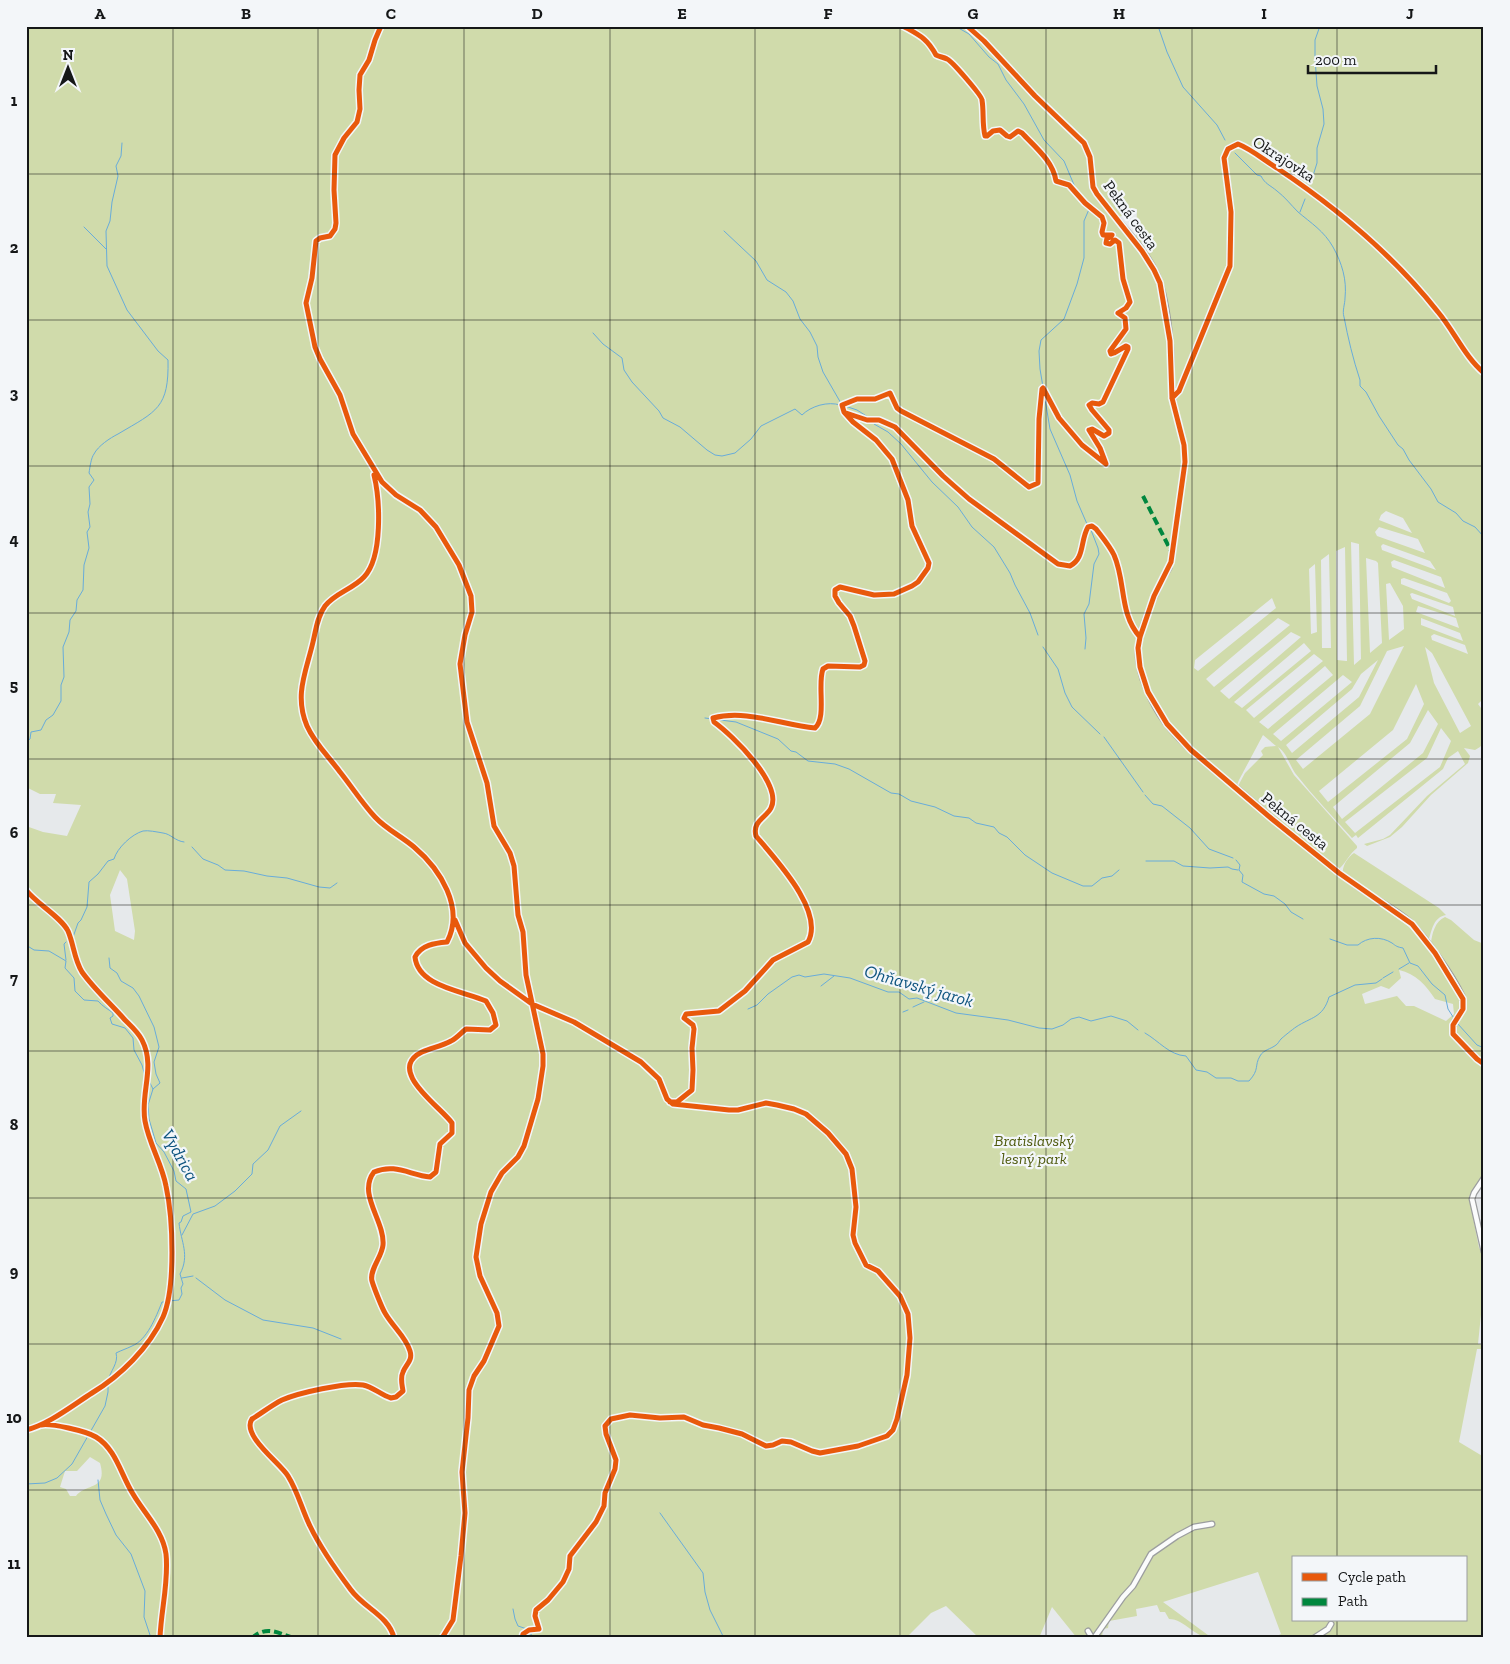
<svg xmlns="http://www.w3.org/2000/svg" width="1510" height="1664" viewBox="0 0 1510 1664" font-family="'Zilla Slab',serif">
<rect width="100%" height="100%" fill="#e6e9eb"/>
<path fill="#d0dbab" fill-rule="evenodd" d="M26,26H1484V698L1478,704L1484,712V742L1480,747L1475,750L1464,748L1470,756L1468,763L1431,795L1402,827L1390,837L1367,846L1364,844L1383,839L1390,835L1427,796L1465,764L1458,751L1448,758L1443,769L1358,838L1356,835L1352,838C1333,817 1313,796 1295,773C1289,764 1287,753 1278,747L1294,775L1357,846V848C1349,854 1346,863 1339,869L1238,786L1245,773L1263,755L1261,751L1265,747L1276,746L1263,735L1239,780L1237,785L1238,793L1343,879L1408,926L1424,943L1439,964L1459,997L1461,1003V1017L1466,1007L1465,998L1431,943C1432,934 1435,921 1445,917L1451,920L1474,940L1484,944V1172L1469,1197L1479,1248L1484,1255V1285L1478,1344L1484,1345V1349H1477L1459,1442L1484,1457V1638H1273L1281,1634L1258,1572L1163,1602L1212,1638C1194,1638 1185,1619 1169,1619L1165,1612H1160L1157,1605L1136,1609L1137,1616L1109,1621L1108,1628L1103,1629L1102,1637L1077,1638L1052,1607L1039,1638H979L946,1606L931,1613L906,1638H26V1433L36,1430L48,1424L45,1419L26,1427V826L43,832L67,836L81,805L53,803L56,794H40L26,787ZM1137,209L1136,239L1119,217ZM1386,511L1403,518L1412,533L1379,520L1381,515ZM1379,527L1418,539L1425,553L1377,536L1375,532ZM1351,542L1359,544L1361,659L1354,665ZM1383,544L1430,561L1436,570L1382,550L1381,546ZM1345,547L1347,661H1346L1337,660L1336,551ZM1329,554L1331,648H1322L1321,560ZM1366,558L1376,561L1378,563L1382,643L1370,653ZM1394,560L1441,577L1445,588L1392,567L1391,562ZM1315,564L1317,632L1311,634L1309,569ZM1404,578L1447,593L1451,601L1449,603L1401,584V579ZM1390,583L1403,606L1404,629L1389,640L1386,584ZM1412,593L1453,607L1455,616L1412,599L1410,594ZM1272,598L1276,608L1198,671L1194,668L1195,660ZM1418,606L1456,618L1459,628L1416,612ZM1278,618L1290,625L1214,687L1206,679ZM1421,618L1460,633L1463,641L1421,625ZM1291,632L1301,637L1229,699L1220,691ZM1434,634L1465,645L1468,654L1432,640L1431,636ZM1304,643L1311,651L1242,708L1234,702ZM1404,646L1370,714L1303,769L1296,760L1360,706L1387,651ZM1425,647L1432,653L1471,726L1460,733L1434,683ZM1314,654L1323,661L1254,718L1246,710ZM1378,660L1359,697L1292,753L1286,745L1352,689L1361,674ZM1325,666L1333,675L1268,729L1259,722ZM1343,675L1352,682L1281,741L1273,734ZM1416,684L1424,704L1407,739L1328,802L1319,791L1393,730ZM1428,710L1438,724L1423,753L1342,819L1333,807L1410,743ZM1441,728L1451,741L1440,767L1355,833L1345,822L1427,758ZM120,870L127,879L135,931L134,940L115,931L110,895ZM1399,970C1416,974 1426,985 1435,999L1453,1004L1454,1014L1446,1021L1414,1006H1406L1397,996L1365,1004L1362,994L1381,986L1389,989L1401,978ZM90,1457L100,1463C108,1491 86,1483 76,1496H70L66,1489L60,1487L65,1471H77ZM1294,1558H1466V1620H1294Z
M1354,853L1439,908L1446,915C1434,917 1432,929 1429,939L1413,922L1343,873C1342,866 1348,857 1354,853Z"/>
<g fill="none" stroke-linecap="round" stroke-linejoin="round">
<path stroke="#68acda" stroke-width="1" d="M955,26L969,34L989,57L998,64L1006,80L1024,104L1044,140L1064,161L1077,192L1090,207L1084,221V258L1077,284L1064,319L1041,340L1039,351L1040,369L1050,429L1070,475L1077,501L1087,524
M1158,26L1167,52L1183,87L1217,125L1225,140
M1235,153L1257,175L1261,176C1265,184 1270,185 1277,191C1285,197 1291,205 1298,212C1311,223 1324,231 1333,247C1342,263 1347,280 1345,298C1345,304 1342,311 1344,317C1348,338 1353,359 1360,380V386L1366,392L1379,416L1398,445L1403,449L1409,460L1431,489L1438,502L1456,513L1463,521L1475,527L1484,537
M1311,182L1317,163V148L1324,124L1323,109L1317,86L1315,58V40L1320,26
M1300,212L1305,199
M84,227L106,249
M724,231L756,261L767,280L786,292L793,301L800,319L810,332L817,346L818,357L823,372L842,405L857,410L868,417L874,424L888,432L901,444L932,482L958,507L972,527L994,547L1010,573L1015,585L1030,613L1038,635
M593,333L603,344L622,358L624,370L632,382L659,411L663,418L680,427L707,450L715,455L722,456L735,453L751,439L761,426L795,409L802,415C811,406 828,401 840,405
M1043,647L1058,669L1065,693L1072,707L1100,734
M1085,649L1086,638L1084,614L1089,604L1094,564L1099,554L1098,548L1091,530
M705,718L736,722L778,739L791,751L796,752L808,761L835,764L849,769L891,793L899,794L911,801L935,807L954,816L969,818L976,823L994,827L999,833L1007,837L1025,855L1052,873L1083,886H1092L1102,878L1112,876L1119,870
M1104,737L1143,792
M26,742L30,739L31,732L41,730L46,720L53,715L61,701V685L64,677L63,647L69,632L70,620L76,611L77,600L83,590L84,565L89,548L87,532L90,527L88,512L90,504L89,487L94,480L89,473C90,467 91,458 94,454C98,446 110,438 118,434C157,411 169,408 168,360L158,351L127,310L107,266L106,231L110,221L112,202L118,176L116,166L121,156L122,143
M1145,795L1153,804L1162,806L1190,828L1209,849L1233,858
M192,847L203,859L218,865L225,870L244,871L267,876L287,878L319,887L330,888L337,883
M1236,860L1240,865L1239,870L1243,875L1242,882L1264,894L1274,896L1285,904L1291,912L1303,919
M1146,861H1174L1183,866L1210,868L1228,867L1232,869L1238,870
M1330,939L1347,945H1358C1367,937 1381,936 1392,943C1396,946 1397,947 1403,948L1410,963L1418,966L1432,984L1445,995L1448,1009L1455,1020
M72,940L78,923L81,920L87,907L89,882L98,874L108,861L114,859C117,848 132,834 143,831C148,830 157,832 163,833C171,834 175,841 184,842
M66,942L64,944L66,960
M26,945L34,950L49,951L66,961L65,968L74,978L75,991L84,1000L98,1001C102,1006 108,1009 113,1013V1016L110,1018L112,1024L125,1028L133,1038L134,1050L142,1065L145,1076
M109,958L110,968L117,973L121,981L133,988L139,996L154,1027L159,1047L154,1062L156,1074L160,1083L153,1089
M1399,969L1409,963
M1383,978L1393,972
M821,986L834,976
M913,1007L924,1002
M748,1009L757,1005L768,994L792,977L799,975L805,977L824,974L850,978L888,992H899L909,999L917,998L956,1013L1008,1020L1039,1028L1052,1029L1063,1025L1071,1019L1079,1017L1091,1021L1111,1016L1127,1021L1138,1030
M903,1012L908,1010
M1457,1023L1477,1045L1484,1048
M1145,1033C1159,1041 1169,1055 1186,1056L1196,1070L1207,1072L1216,1078H1231L1238,1081H1249C1260,1069 1254,1066 1260,1056C1263,1050 1271,1049 1276,1045C1278,1044 1279,1041 1281,1039C1283,1037 1293,1029 1296,1027C1311,1017 1323,1018 1329,997L1355,985L1376,983L1382,979
M149,1081L153,1089L148,1105L149,1119L156,1143L164,1152L174,1171L176,1181L186,1189L191,1212L183,1216L181,1222L179,1223C181,1242 190,1255 180,1274L183,1284L181,1288L182,1294L179,1300L169,1301
M182,1235L193,1214L215,1206L235,1191L252,1174L253,1164L268,1150L280,1126L301,1111
M182,1278L193,1276
M196,1278L225,1300L263,1320L313,1328L341,1339
M108,1381C110,1371 119,1363 116,1353C122,1350 126,1349 132,1346C147,1340 156,1317 162,1302H165
M98,1480L100,1500L106,1514L116,1535L131,1554L145,1591L144,1617L151,1638
M26,1484L45,1483L57,1478L72,1464L105,1406L108,1392V1385
M660,1513L703,1573L705,1592L710,1610L724,1638
M513,1609L515,1619L518,1626L530,1630L532,1638"/>
<defs>
<path id="minor" d="M967,26L984,41L1035,96L1084,143L1090,157L1093,187L1097,194C1116,221 1143,244 1157,275C1165,294 1168,318 1170,339C1173,361 1169,383 1174,405
M1172,398L1179,391L1230,266L1231,212L1224,158L1228,149L1238,144C1251,149 1264,160 1277,168C1337,208 1393,255 1438,312C1454,331 1465,357 1484,373
M1169,568C1158,585 1138,632 1138,652C1138,675 1152,704 1165,722C1186,749 1214,770 1240,791C1278,824 1316,856 1357,886C1374,899 1395,908 1410,922C1426,938 1453,976 1462,996C1469,1014 1449,1017 1453,1034L1477,1059L1484,1064
M26,890C37,904 61,917 68,931C74,945 74,959 82,972C94,989 111,1004 125,1020C131,1026 138,1032 142,1040C156,1067 140,1093 145,1121C149,1144 162,1164 166,1186C173,1218 176,1287 163,1317C149,1348 120,1376 92,1393C73,1405 48,1425 26,1430
M1484,1178L1474,1193L1472,1199L1484,1252
M1088,1631L1092,1638
M1094,1638L1123,1597L1133,1586L1151,1554L1177,1536L1194,1527L1212,1524
M1314,1638L1328,1629L1331,1624"/>
</defs>
<use href="#minor" stroke="#9c9e9f" stroke-width="7"/>
<use href="#minor" stroke="#fbfcfc" stroke-width="4.5"/>
<path stroke="#00873e" stroke-width="4" stroke-dasharray="8 4" stroke-linecap="butt" d="M1143,496L1172,553
M252,1638C267,1625 277,1633 294,1638"/>
<defs>
<path id="cycleway" d="M381,26L375,40L369,60L360,75L359,90L360,109L357,122L344,138L335,155L334,190L336,223L335,229L330,236L320,238L316,241L312,278L306,303L315,347L320,359L340,395L353,434L382,482L396,495L420,510L436,527L459,565L471,596L472,612L465,635L460,664L467,722L487,783L494,826L510,853L514,866L518,915L523,932L526,975L543,1054V1066L538,1099L524,1146L518,1157L502,1173L491,1192L481,1224L476,1257L480,1276L497,1313L499,1326L484,1361L474,1376L469,1390L468,1418L462,1472L465,1513L461,1556L453,1620L442,1638
M967,26L984,41L1035,96L1084,143L1090,157L1093,187L1097,194L1142,251L1154,270L1160,283L1170,341L1172,398L1184,445L1185,462L1171,562L1154,596L1140,637L1138,648L1140,667L1148,692L1167,724L1191,750L1272,819L1339,873L1412,924L1435,953L1463,999V1009L1453,1025V1034L1477,1059L1484,1064
M1172,398L1179,391L1230,266L1231,212L1224,158L1228,149L1238,144C1251,149 1264,160 1277,168C1337,208 1393,255 1438,312C1454,331 1465,357 1484,373
M846,413L867,420H879L895,427L943,476L969,499L1058,564L1070,566C1085,558 1080,541 1088,527L1092,526L1096,529C1102,537 1109,545 1114,555C1126,582 1119,614 1140,637
M374,475C380,500 383,557 364,577C353,589 335,593 325,606C317,617 316,630 313,642C306,672 294,695 307,726C315,744 329,757 340,772C352,787 362,803 375,817C386,829 401,836 414,847C440,869 465,908 447,942C435,943 421,945 415,957C418,987 464,991 486,1001L493,1013L496,1025L490,1030L466,1029C461,1033 456,1039 451,1041C442,1046 431,1048 422,1052C385,1070 441,1107 452,1123V1133L440,1144L436,1172L430,1177C410,1175 395,1163 374,1172C357,1194 385,1221 383,1245C382,1257 369,1270 372,1281C374,1288 382,1308 385,1313C393,1327 406,1337 410,1351C413,1361 406,1364 403,1372C400,1378 402,1384 403,1391L396,1397L391,1398C381,1395 373,1387 363,1385C346,1382 298,1393 282,1400C272,1405 262,1413 252,1419C241,1435 280,1463 288,1476C298,1492 302,1510 310,1526C321,1549 336,1570 351,1590C364,1608 389,1616 394,1638
M26,890C37,904 61,917 68,931C74,945 74,959 82,972C94,989 111,1004 125,1020C131,1026 138,1032 142,1040C156,1067 140,1093 145,1121C149,1144 162,1164 166,1186C173,1218 176,1287 163,1317C149,1348 120,1376 92,1393C73,1405 48,1425 26,1430
M455,920L465,943L486,968L500,981L532,1004L574,1022L641,1062L659,1079L667,1099L673,1104L729,1110H738L766,1103L777,1105L794,1109L806,1114L828,1133L846,1154L852,1169L856,1207L853,1235L855,1243L866,1265L878,1271L900,1296L908,1314L910,1338L907,1375L897,1419L893,1430L887,1436L858,1446L820,1453L812,1451L791,1442L782,1441L773,1445L766,1446L742,1434L719,1428L703,1425L684,1417L660,1418L630,1415L611,1419L605,1426L606,1434L616,1460L615,1469L605,1493L604,1506L596,1522L570,1556L569,1569L563,1582L548,1600L536,1610L535,1616L539,1629L529,1630L523,1634L522,1638
M670,1102H677L692,1090L693,1070L692,1048L694,1029L693,1025L684,1018L686,1014L719,1011L745,991L773,960L808,942C825,911 775,859 756,836C752,821 766,818 771,808C783,784 732,735 714,722L713,718C746,709 782,725 815,728C827,718 817,684 823,669L828,666L860,667L864,665L865,661L854,626L850,616L839,603L835,596V590L840,587L874,595L894,594L912,586L918,582L928,568L929,563L912,526L908,500L892,459L876,440L853,422L844,412L842,405L857,399H875L890,393L897,408L901,411L994,459L1029,487L1038,483L1039,419L1042,389L1043,388L1059,418L1082,445L1106,464L1100,448L1089,430L1092,429L1104,436L1109,433V430L1092,410L1089,405L1092,403L1099,404L1103,402L1128,349V347L1126,346L1114,353L1111,354L1110,351L1126,329L1125,318L1118,313L1126,308L1130,302L1123,279L1119,243L1115,240L1110,244L1106,243L1107,238L1111,237L1112,235H1103L1102,232L1104,223L1102,217L1085,203L1069,185L1056,181C1053,161 1035,147 1022,133L1018,131L1010,137L1007,136L1000,130L993,131L987,136H985C982,124 984,112 982,100C982,96 952,61 947,59C943,57 940,57 936,55C927,38 919,35 903,26
M41,1425C51,1423 86,1431 96,1437C116,1449 121,1475 133,1494C144,1513 163,1531 166,1554C169,1581 161,1610 160,1638"/>
</defs>
<use href="#cycleway" stroke="#f3f6f9" stroke-width="8"/>
<use href="#cycleway" stroke="#e8590c" stroke-width="5"/>
</g>
<path fill="none" stroke="#151718" stroke-width="1" stroke-opacity="0.55" d="M173,26V1638M318,26V1638M464,26V1638M610,26V1638M755,26V1638M900,26V1638M1046,26V1638M1192,26V1638M1337,26V1558M26,174H1484M26,320H1484M26,466H1484M26,613H1484M26,759H1484M26,905H1484M26,1051H1484M26,1198H1484M26,1344H1484M26,1490H1484M1337,1620V1638"/>
<g text-anchor="middle" dominant-baseline="central" stroke-width="4.5" stroke-linejoin="round" paint-order="stroke">
<g font-size="16" fill="#151718" stroke="#f3f6f9">
<text transform="translate(1284 159) rotate(33)">Okrajovka</text>
<text transform="translate(1131 215) rotate(54)">Pekná cesta</text>
<text transform="translate(1295 821) rotate(39)">Pekná cesta</text>
</g>
<g font-size="16" font-style="italic" fill="#505b0f" stroke="#f3f6f9">
<text x="1034" y="1140">Bratislavský<tspan x="1034" dy="18">lesný park</tspan></text>
</g>
<g font-size="18" font-style="italic" fill="#0e547f" stroke="#f3f6f9">
<text transform="translate(919 986) rotate(16)">Ohňavský jarok</text>
<text transform="translate(180 1155) rotate(61)">Vydrica</text>
</g>
</g>
<rect width="1510" height="1664" fill="none" stroke="#f3f6f9" stroke-width="55"/>
<rect x="1292" y="1556" width="175" height="65" fill="#f3f6f9" stroke="#9a9d9f"/>
<rect x="1302" y="1573" width="25" height="8" fill="#e8590c" stroke="#9a9d9f"/>
<text x="1338" y="1582" font-size="15" fill="#151718">Cycle path</text>
<rect x="1302" y="1598" width="25" height="8" fill="#00873e" stroke="#9a9d9f"/>
<text x="1338" y="1606" font-size="15" fill="#151718">Path</text>
<g transform="translate(68 68)" stroke="#f3f6f9" stroke-width="4" paint-order="stroke">
<path d="M0-4L9 19L0 12L-9 19Z" fill="#151718"/>
<text y="-8" font-size="14" font-weight="bold" text-anchor="middle" fill="#151718">N</text>
</g>
<path d="M1308 65v8h128v-8" fill="none" stroke="#151718" stroke-width="2.5"/>
<text x="1315" y="65" font-size="15" fill="#151718" stroke="#f3f6f9" stroke-width="4" paint-order="stroke">200 m</text>
<rect x="28" y="28" width="1454" height="1608" fill="none" stroke="#151718" stroke-width="2"/>
<g font-size="16" text-anchor="middle" font-weight="bold" fill="#151718">
<text x="100" y="19">A</text>
<text x="246" y="19">B</text>
<text x="391" y="19">C</text>
<text x="537" y="19">D</text>
<text x="682" y="19">E</text>
<text x="828" y="19">F</text>
<text x="973" y="19">G</text>
<text x="1119" y="19">H</text>
<text x="1264" y="19">I</text>
<text x="1410" y="19">J</text>
<text x="14" y="106">1</text>
<text x="14" y="253">2</text>
<text x="14" y="399">3</text>
<text x="14" y="545">4</text>
<text x="14" y="691">5</text>
<text x="14" y="838">6</text>
<text x="14" y="984">7</text>
<text x="14" y="1130">8</text>
<text x="14" y="1277">9</text>
<text x="14" y="1423">10</text>
<text x="14" y="1569">11</text>
</g>
</svg>
